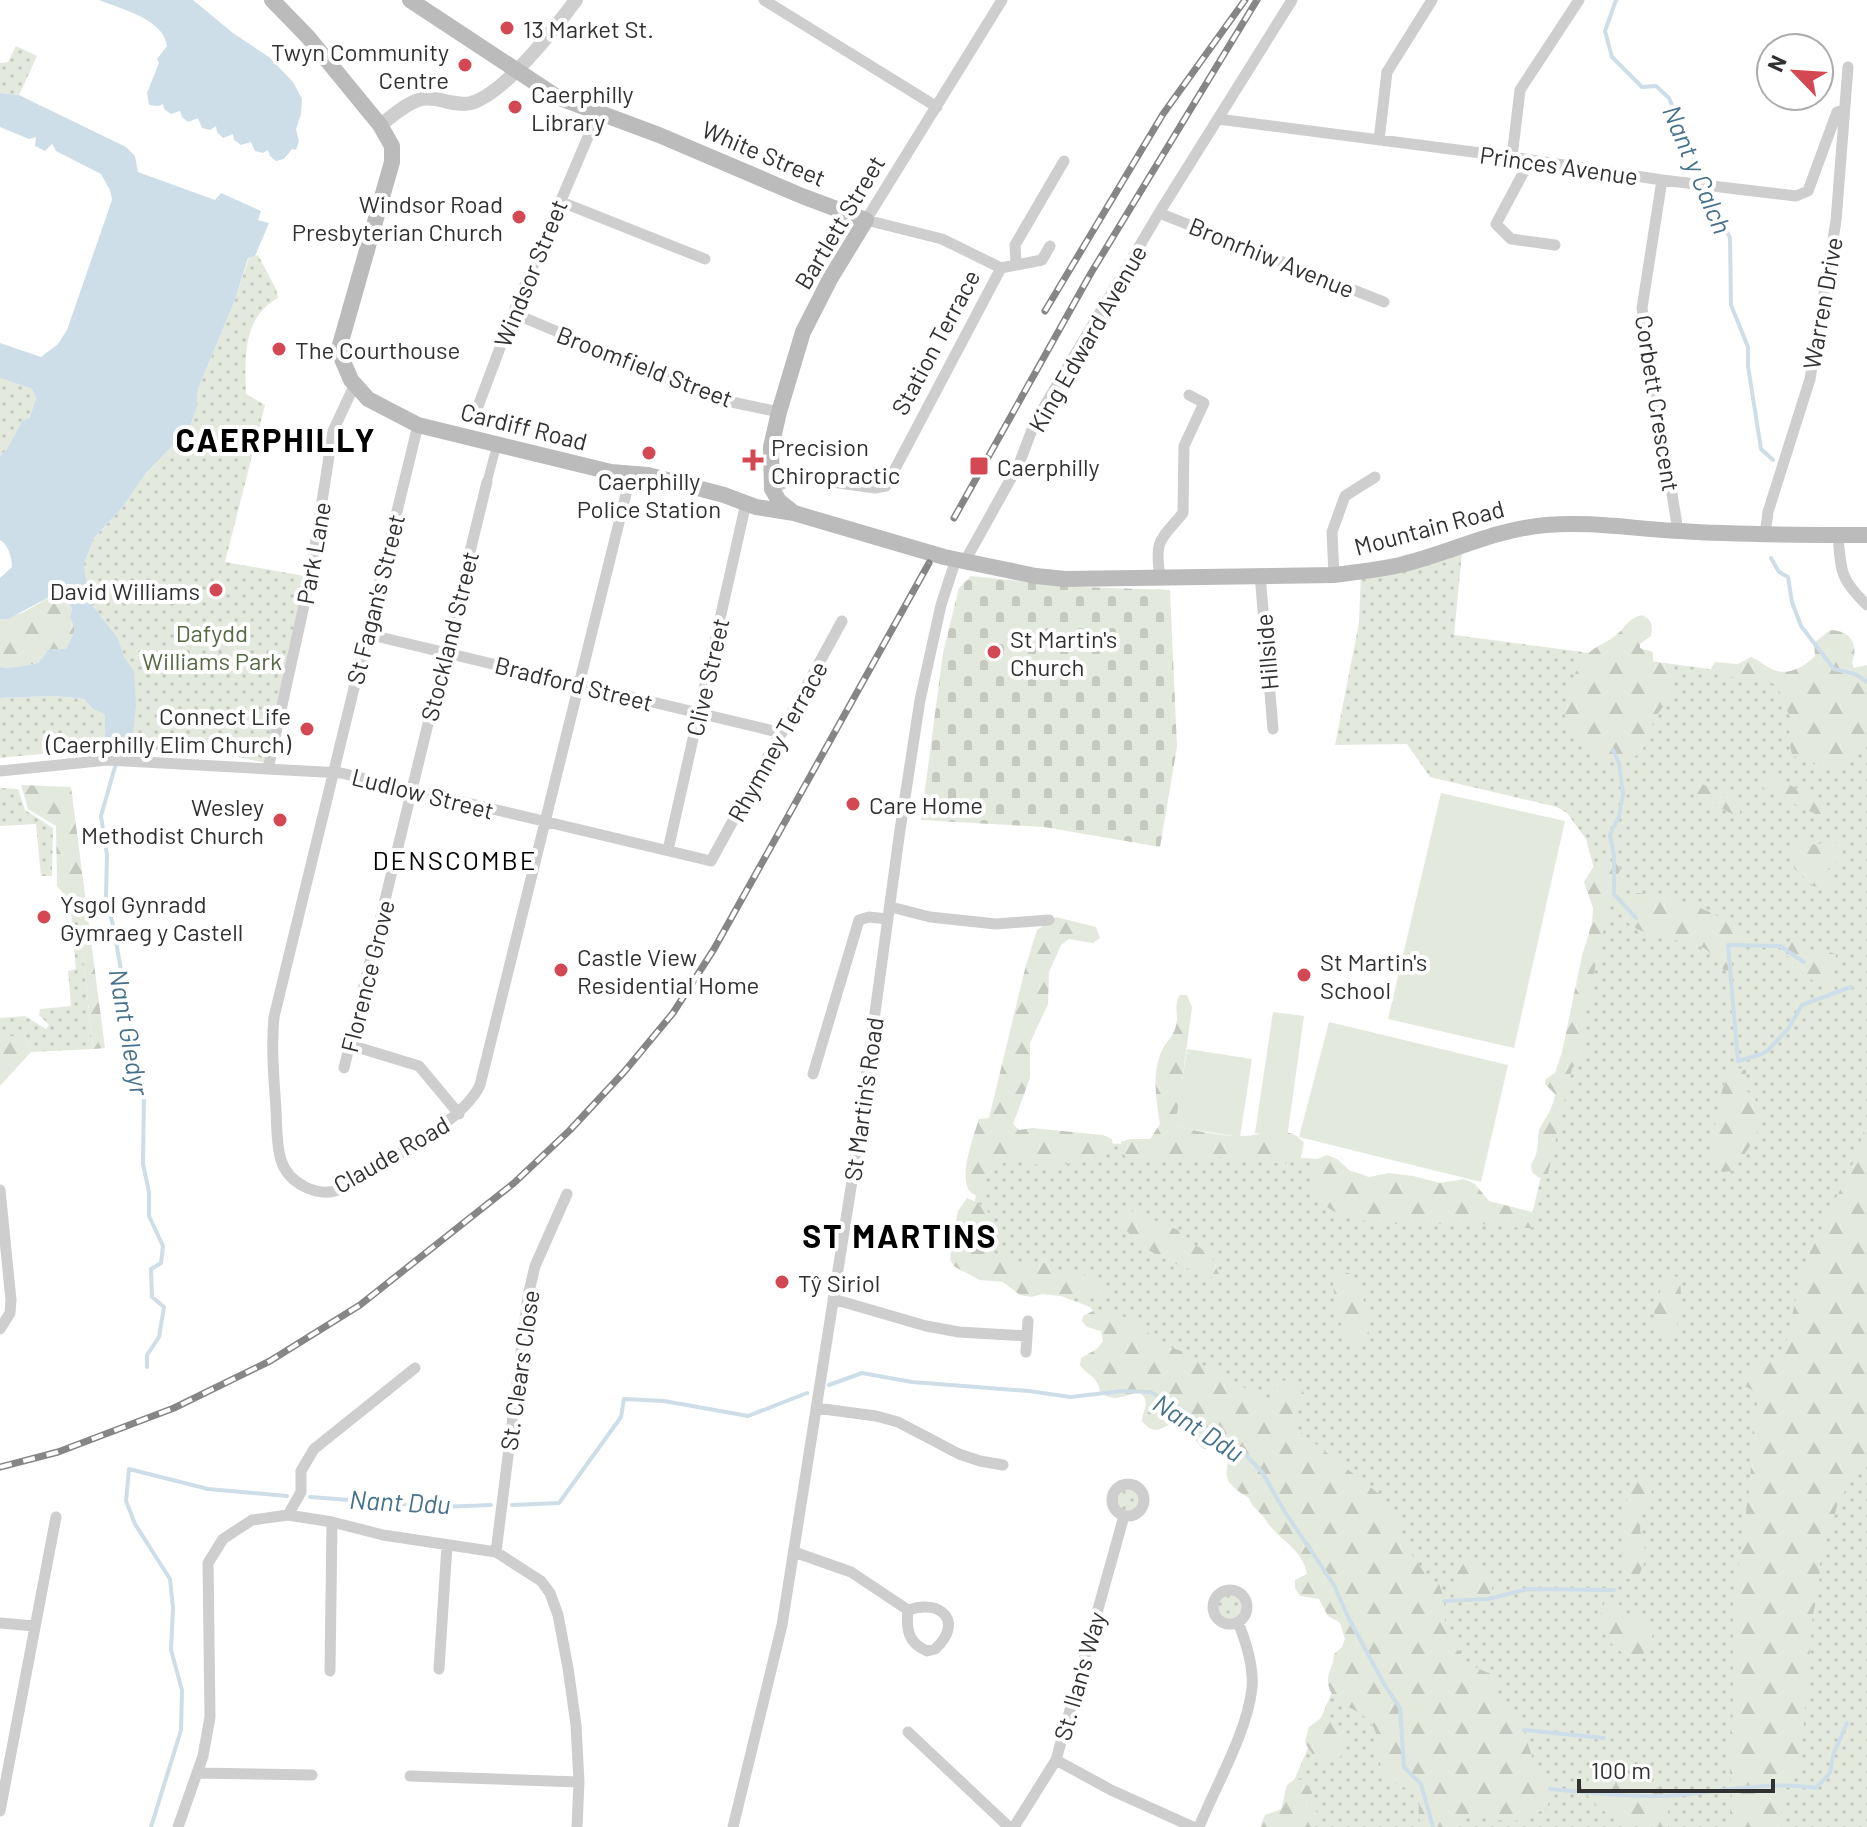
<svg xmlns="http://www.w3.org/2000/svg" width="1867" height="1827" viewBox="0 0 1867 1827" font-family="Barlow,sans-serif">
<defs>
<pattern id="green-dots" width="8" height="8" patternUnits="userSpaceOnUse" patternTransform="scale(2)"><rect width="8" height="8" fill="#e4e9de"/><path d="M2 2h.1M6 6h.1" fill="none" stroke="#c4c8bf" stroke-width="1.8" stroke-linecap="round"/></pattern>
<pattern id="forest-firs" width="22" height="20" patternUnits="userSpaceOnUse" patternTransform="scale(2)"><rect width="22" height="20" fill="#e4e9de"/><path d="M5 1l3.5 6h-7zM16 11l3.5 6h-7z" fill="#c4c8bf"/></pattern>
<pattern id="cemetery-stones" width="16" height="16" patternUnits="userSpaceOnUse" patternTransform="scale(2)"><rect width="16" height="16" fill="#e4e9de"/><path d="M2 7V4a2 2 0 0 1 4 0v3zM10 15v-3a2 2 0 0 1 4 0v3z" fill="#c4c8bf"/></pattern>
</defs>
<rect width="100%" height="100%" fill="#fff"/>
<path fill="url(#green-dots)" d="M16,46L37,56L19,95L0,93V63L8,62Z
M258,255L276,289L278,298C242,318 245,358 246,394L265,405L225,562L310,577L272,764L217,753L138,749L132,746L134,671L124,656L118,638L89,601L84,564L94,538L123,507L146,473L189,429L197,407L198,389L235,300L249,257Z
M0,378L32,389L36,400L28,419L22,421L7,449L0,456Z
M1463,543L1454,635L1799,681L1867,704V1827H1274L1366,1613L1298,1503L1122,1351L1090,1307L1025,1282L974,1271L975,1200L989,1119L1015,1136L1330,1160L1329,1198L1531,1219L1604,905L1586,839L1567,813L1557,807L1430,777L1407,744L1335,745L1359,623L1361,572Z
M54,696L84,699L93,709L105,713V745L102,748L0,758V698Z
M0,788L18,789L25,810L53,828L52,876H41L36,824L0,826Z
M77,901L93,1049L31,1052L25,1038L11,1037L0,1042V1018L25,1016L46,1029L49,1025L39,1015L40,1009L71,1006L68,971L76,969L70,902Z
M1112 1500a16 16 0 1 1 32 0a16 16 0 1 1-32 0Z
M1213 1607a17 17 0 1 1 34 0a17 17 0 1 1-34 0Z"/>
<path fill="url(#forest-firs)" d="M59,592L64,593L72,609L70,617L75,630L66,649L49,650L38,663C26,665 12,669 0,667V619L22,613Z
M1642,615C1652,620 1653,625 1651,636L1640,644V648L1653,652V662L1670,664C1682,681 1670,698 1659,712C1649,726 1651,744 1637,755C1614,773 1575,751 1567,726C1559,702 1573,672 1589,653C1597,645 1606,643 1615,636C1627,627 1625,620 1642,615Z
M1830,630C1851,631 1859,644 1852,663L1854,668L1867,665V740L1851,763L1841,767L1821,766L1800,760L1792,754L1789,741L1790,717L1776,684L1720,675L1713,673L1711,669L1715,662L1738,664L1751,657C1759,660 1761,663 1768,667C1785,678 1803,668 1815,656L1814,643Z
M1764,776L1774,778L1825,801L1830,811L1822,817L1765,790L1761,784Z
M1690,782L1700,783L1740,802V813L1734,815L1688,791L1687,786Z
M21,785L71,787L105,1048L93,1049L77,901L70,902L57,886L56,826L28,809Z
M1801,840L1816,845L1830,840L1840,844L1843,851L1841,859L1828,869L1833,885L1825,889L1813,886L1794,868V849Z
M1614,862L1621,869L1618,874L1624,886L1622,891L1607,900L1609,906L1591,986L1592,993C1580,1019 1581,1021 1587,1048L1582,1059L1572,1068L1548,1174L1539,1178L1532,1172L1531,1165C1542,1148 1535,1136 1541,1126C1548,1114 1553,1108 1555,1094L1545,1084L1546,1079L1555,1073L1562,1052L1582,956L1592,923L1593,908L1584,882L1594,866Z
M1637,893C1666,895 1743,914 1746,947L1734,954L1730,971L1724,970C1715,963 1713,952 1702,947C1684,939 1626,937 1623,913C1622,903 1629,897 1637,893Z
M1056,917L1096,927L1100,938L1093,943L1069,939L1061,945L1049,972L1048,1004L1030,1043V1078L1013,1124L1019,1130L1032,1128L1103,1135L1112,1139C1114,1149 1112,1153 1102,1157L1050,1167L1016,1161L1005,1162L987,1177L982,1196C950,1197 974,1135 979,1119L989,1118L1026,965L1037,930Z
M1791,942L1817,952L1827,951L1835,954L1838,963L1829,984C1813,988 1797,967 1786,955V948Z
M1180,995H1187L1192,1007L1176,1127C1196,1130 1218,1136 1239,1136C1261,1137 1288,1122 1304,1143L1300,1160L1284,1164L1227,1157L1137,1161L1127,1159L1121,1150V1142L1130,1139H1150L1160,1124C1156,1099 1151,1073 1163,1048C1168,1040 1174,1035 1176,1026C1179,1015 1173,1006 1180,995Z
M11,1036L25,1038L31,1052L0,1086V1042Z
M1733,1067L1746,1070V1090C1778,1115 1750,1147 1732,1171L1723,1172L1715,1168C1709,1148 1719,1083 1733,1067Z
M1867,1122V1453L1838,1503L1820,1562L1819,1589L1813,1614L1800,1768L1793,1780L1783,1784C1780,1793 1783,1794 1783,1802C1783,1812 1779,1816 1781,1827H1729L1732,1790L1728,1751L1733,1713V1605L1750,1484L1753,1425L1759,1394L1745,1386L1742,1379C1749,1361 1761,1364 1777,1358L1787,1340L1798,1288L1809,1255L1854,1161Z
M1327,1155L1337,1159L1349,1170L1369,1177L1389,1173L1413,1176L1440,1183L1464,1179L1475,1184L1489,1201L1536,1213L1539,1217L1537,1225L1530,1228C1507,1228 1485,1223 1462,1223C1424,1224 1312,1235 1310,1176C1309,1163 1315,1159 1327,1155Z
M967,1198L979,1203L991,1215L990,1248L995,1254H1004L1015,1263H1048L1056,1271L1064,1274H1083L1102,1285L1104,1289L1100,1296L1089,1299L1042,1294L1031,1297L1020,1295L1003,1282L980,1280L955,1267L950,1260L952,1240L958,1211Z
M1123,1210H1130L1178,1230L1183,1239L1206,1251L1213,1259L1220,1277L1217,1279C1186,1268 1127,1251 1120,1215Z
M1340,1271L1351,1274L1362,1290L1369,1335L1363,1343H1353C1338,1327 1335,1303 1333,1283Z
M1673,1276L1678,1277C1684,1286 1680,1328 1672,1335C1667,1340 1665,1338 1659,1337C1649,1320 1656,1287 1673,1276Z
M1095,1310H1103L1133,1320L1162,1344L1192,1355L1201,1364L1267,1400H1270L1277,1381L1292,1380L1301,1388L1305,1395L1293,1422L1294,1427L1379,1494L1386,1512L1396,1517L1405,1544L1426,1575L1439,1584L1444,1599L1445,1621L1454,1644L1466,1663L1493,1675L1500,1703L1520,1719L1535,1766L1544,1775L1550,1789L1552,1796L1545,1811C1533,1811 1526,1820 1514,1821C1494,1823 1480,1810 1461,1816L1459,1827H1424C1416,1819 1419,1808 1420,1797C1410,1788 1391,1784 1384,1773C1375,1758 1382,1739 1372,1725C1361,1706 1326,1706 1328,1678C1329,1670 1334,1663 1334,1654L1342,1647L1345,1639L1340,1623L1328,1616L1319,1599L1300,1596L1295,1588V1580L1307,1574C1303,1552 1285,1543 1272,1528C1267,1524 1265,1517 1260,1513C1254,1507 1252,1506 1249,1498C1226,1484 1222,1479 1231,1453L1228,1450L1204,1449C1197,1443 1187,1430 1178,1426C1163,1420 1158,1441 1142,1421C1143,1408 1152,1400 1138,1392C1123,1396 1114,1403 1100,1392C1098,1375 1087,1376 1080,1365L1081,1358L1097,1349L1103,1341L1101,1331L1087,1327L1082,1321L1083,1316Z
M1644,1476L1650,1479L1652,1496L1642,1506L1640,1530L1647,1556L1638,1578L1627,1579C1620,1565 1621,1530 1623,1513C1625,1502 1631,1493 1631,1482Z
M1465,1561C1482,1560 1488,1567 1494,1582L1488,1599L1481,1604L1465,1601L1454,1587L1455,1577Z
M1615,1600L1630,1616L1650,1621L1655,1626C1652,1636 1650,1650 1641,1655C1625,1664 1600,1635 1599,1620C1599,1614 1603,1607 1605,1602Z
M1321,1718L1332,1721L1346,1746C1337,1773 1314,1763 1305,1742L1309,1727Z
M1610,1769C1629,1773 1643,1785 1661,1790L1668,1801V1827C1633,1827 1606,1821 1585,1792C1585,1776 1597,1772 1610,1769Z
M1295,1779L1303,1780L1312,1792L1309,1803L1321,1817L1314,1827H1260L1265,1815L1281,1809L1287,1785Z"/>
<path fill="url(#cemetery-stones)" d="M971,576L1081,587L1170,590L1177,747L1160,847L1044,827L921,820L943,653L959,588Z"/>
<path fill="#e4e9de" d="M1441,793L1565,821L1514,1048L1388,1019Z
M1273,1012L1304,1016L1287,1138L1255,1133Z
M1329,1022L1508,1065L1481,1182L1299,1137Z
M1187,1049L1252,1059L1240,1137L1175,1127Z"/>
<path fill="#cddee8" d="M99,0H193L233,33L269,57L293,82L302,99L301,114L296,129L299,141L296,150L292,149L284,159L276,161L270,156L268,150L263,153L255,151L251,142L241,145L234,140L233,134L223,138L217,132L216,126L210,130L202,128L198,118L188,122L182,117L180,111L171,114L164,109L163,104L158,106L149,105L147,93L159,63L157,59L167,46C164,19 121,9 99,0Z
M0,93L19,95L126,147L135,156L138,172L215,200L221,193L261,211L258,220L269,223L255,256L248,258L235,300L198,389L197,407L189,429L146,473L123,507L94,538L84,564L89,601L118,638L124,656L134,671L136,705L132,746L105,745V714L93,709L84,699L54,696L0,698V667C12,669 26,665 38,663L49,649H66L75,630L70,617L72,609L64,593L59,592L8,619H0V578L12,567C12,558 8,544 0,540V456L7,449L22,421L29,418L36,399L32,389L0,378V343L41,357L58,344L67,330L112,200L110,190L101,174L56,151L52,144L45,151L35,146L36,137L29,139L0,127Z"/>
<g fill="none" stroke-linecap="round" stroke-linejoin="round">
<path stroke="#cddee8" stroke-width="4" d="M1616,0L1605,31L1612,57L1642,87L1656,86L1669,98L1703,181
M1707,189L1730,238L1731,305L1748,347V366L1761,449L1773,460
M1771,558L1779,572L1788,577L1792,602L1801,626L1834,669L1855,674L1867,682
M122,742L101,816L107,855L106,898L113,925L129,1015L132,1062L144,1091L143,1164L149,1192V1216L163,1246L161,1263L151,1269L152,1297L164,1307L159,1337L147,1355V1367
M1613,750L1619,763L1623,794L1619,816L1610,835L1614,856V894L1636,918
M1804,962L1780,946L1728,945L1738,1061L1762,1054L1768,1050L1788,1029L1802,1005L1851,987
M829,1385L862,1373L912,1382L1029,1391L1070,1397L1123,1391L1150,1392L1172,1403L1244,1453L1262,1472L1285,1512L1334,1585L1348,1617L1384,1684L1400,1708L1404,1767L1421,1784L1433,1827
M310,1497L441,1507L491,1505
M512,1505L559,1503L621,1417L624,1399L664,1401L748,1416L807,1393
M1444,1601L1488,1599L1528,1589L1614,1590
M1524,1730L1604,1738
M1550,1789C1587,1792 1624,1797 1662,1796C1713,1794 1765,1780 1816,1788L1830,1773L1833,1755L1847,1723
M151,1827L181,1730L182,1690L171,1650L173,1608L170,1579L135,1524L126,1501L129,1469L208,1489L287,1496"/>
<path stroke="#cecece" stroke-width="9" d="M487,482L497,444"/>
<path stroke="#cecece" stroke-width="11" d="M764,0L937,107
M1218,119L1512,157L1662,180L1796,196L1808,191L1837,112L1844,110
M1379,140L1387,72L1432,0
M1512,157L1520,90L1579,0
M1530,160L1496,224L1511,239L1555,245
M1662,180L1642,308L1678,531
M559,201L705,259
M1159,213L1384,302
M1016,264L1015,245L1064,161
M1001,268L942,239L866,220L1002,0
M513,313L688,387L727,401L779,412
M474,417L513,313L599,111
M418,425L274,1017C271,1048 274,1079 276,1110C277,1126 276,1144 281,1160C288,1183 318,1199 341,1189C379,1165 463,1123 480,1085L631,474
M772,489L796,477L875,488L886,486L1001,268L1042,260L1050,246
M1765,534L1768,512L1810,379L1836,221L1848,67
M1838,535C1841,572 1840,579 1867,605
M965,561L1019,464L1035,422L1159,213L1292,0
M1260,574L1273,729
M1334,575L1332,532L1345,496L1375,477
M1160,576C1154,539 1161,540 1183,513L1184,446L1204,403L1189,395
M367,634L782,733
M268,769L310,578L333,431L354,386
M0,771L108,760L341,773L711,861L842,621
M668,850L746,503
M891,907L930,917L996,924L1049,920
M350,1045L419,1066L459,1114
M344,1068L487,482
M813,1074L859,920L869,917L888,919
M0,1190L11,1300L10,1313L0,1329
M833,1299L926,1326L959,1332L1027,1336
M1026,1352L1028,1321
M816,1408L876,1416L898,1422L959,1454L980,1461L1003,1465
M1112 1500a16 16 0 1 1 32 0a16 16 0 1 1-32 0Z
M288,1515L301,1492V1471L314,1449L415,1368
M496,1552L528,1296L535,1266L567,1194
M794,1552L851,1572L908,1610C942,1598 964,1623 935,1649L927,1651C908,1643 906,1629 908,1610
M1213 1607a17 17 0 1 1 34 0a17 17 0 1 1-34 0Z
M0,1623L34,1626
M439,1669L447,1545
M330,1671L332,1522
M908,1732L1009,1827
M1056,1760L1111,1790L1193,1827
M197,1773L312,1775
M410,1776L579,1782
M0,1811L56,1517
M178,1827L203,1756L210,1717L208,1563L223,1539L252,1520L288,1515L332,1522L383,1535L496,1552L541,1581L550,1593L558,1615L568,1668L576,1725L579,1782L577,1827
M733,1827L782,1625L852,1181L900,830L920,700L941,605L956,559
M1014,1827L1056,1760L1124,1516
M1199,1827C1216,1785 1247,1733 1252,1688C1254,1666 1246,1642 1238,1622"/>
<path stroke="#cecece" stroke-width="14" d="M380,125C392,117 407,102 422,99C438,96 454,107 471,103C504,94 555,28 576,0"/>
<path stroke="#bbb" stroke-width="16" d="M272,0L308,37L380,125L392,146V162L340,345L342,359L351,380L368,399L418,425L611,472L648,475L724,495L756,507L794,513L944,557L1036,576L1065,579L1334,575C1356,572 1378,570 1400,565C1451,553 1491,530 1546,525C1591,521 1634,529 1679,531C1741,535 1804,535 1867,535
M410,0L557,97L659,135L802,196L866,220L830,279L803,332L779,412L771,447L772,489L779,501L794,513"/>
<defs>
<path id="rail" d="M1045,311L1163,114L1245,0
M954,518L1091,273L1257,0
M0,1467L58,1452L174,1408L270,1361L360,1305L514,1183L570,1130L624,1072L673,1013L714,949L929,563"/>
</defs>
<use href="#rail" stroke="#868686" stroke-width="7"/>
<use href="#rail" stroke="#fff" stroke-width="4" stroke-dasharray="12" stroke-linecap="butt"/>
</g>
<g fill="#d44854" stroke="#fff" stroke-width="3">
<circle cx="507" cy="28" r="8"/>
<circle cx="465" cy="65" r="8"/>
<circle cx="515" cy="107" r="8"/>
<circle cx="519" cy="217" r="8"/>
<circle cx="279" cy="349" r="8"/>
<circle cx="649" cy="453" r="8"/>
<path d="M749 448h8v8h8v8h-8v8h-8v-8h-8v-8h8z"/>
<rect x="969" y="456" width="20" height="20" rx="4"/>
<circle cx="216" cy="590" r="8"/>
<circle cx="994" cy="652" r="8"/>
<circle cx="307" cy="729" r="8"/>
<circle cx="853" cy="804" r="8"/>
<circle cx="280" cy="820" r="8"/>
<circle cx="44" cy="917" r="8"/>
<circle cx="561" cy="970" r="8"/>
<circle cx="1304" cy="975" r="8"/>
<circle cx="782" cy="1282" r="8"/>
</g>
<g text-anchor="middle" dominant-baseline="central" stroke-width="8" stroke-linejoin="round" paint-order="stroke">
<g font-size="24" fill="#313131" stroke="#fff" text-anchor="start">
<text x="523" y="28">13 Market St.</text>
<text x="449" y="51" text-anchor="end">Twyn Community<tspan x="449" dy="28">Centre</tspan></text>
<text x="531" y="93">Caerphilly<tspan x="531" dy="28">Library</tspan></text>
<text x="503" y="203" text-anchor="end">Windsor Road<tspan x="503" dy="28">Presbyterian Church</tspan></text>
<text x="295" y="349">The Courthouse</text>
<text x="771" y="446">Precision<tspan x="771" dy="28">Chiropractic</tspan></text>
<text x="997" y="466">Caerphilly</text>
<text x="649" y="480" text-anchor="middle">Caerphilly<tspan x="649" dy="28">Police Station</tspan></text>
<text x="200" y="590" text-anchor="end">David Williams</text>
<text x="1010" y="638">St Martin's<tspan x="1010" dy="28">Church</tspan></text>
<text x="291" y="715" text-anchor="end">Connect Life<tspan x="291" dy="28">(Caerphilly Elim Church)</tspan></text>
<text x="869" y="804">Care Home</text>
<text x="264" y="806" text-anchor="end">Wesley<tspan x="264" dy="28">Methodist Church</tspan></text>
<text x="60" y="903">Ysgol Gynradd<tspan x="60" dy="28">Gymraeg y Castell</tspan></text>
<text x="577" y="956">Castle View<tspan x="577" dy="28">Residential Home</tspan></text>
<text x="1320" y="961">St Martin's<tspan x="1320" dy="28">School</tspan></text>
<text x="798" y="1282">Tŷ Siriol</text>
</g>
<g font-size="24" fill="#313131" stroke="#fff">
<text transform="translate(764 153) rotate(23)">White Street</text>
<text transform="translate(1559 165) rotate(8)">Princes Avenue</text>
<text transform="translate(839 222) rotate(-59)">Bartlett Street</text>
<text transform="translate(1272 257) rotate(22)">Bronrhiw Avenue</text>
<text transform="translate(530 273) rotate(-68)">Windsor Street</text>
<text transform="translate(1822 303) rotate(-80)">Warren Drive</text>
<text transform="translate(1087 338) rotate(-60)">King Edward Avenue</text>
<text transform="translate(935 342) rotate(-62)">Station Terrace</text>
<text transform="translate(645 366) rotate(21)">Broomfield Street</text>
<text transform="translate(1658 403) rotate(81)">Corbett Crescent</text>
<text transform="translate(524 426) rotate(14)">Cardiff Road</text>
<text transform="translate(1429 527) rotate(-15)">Mountain Road</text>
<text transform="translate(313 553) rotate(-80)">Park Lane</text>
<text transform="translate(375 599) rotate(-76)">St Fagan's Street</text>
<text transform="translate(449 636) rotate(-76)">Stockland Street</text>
<text transform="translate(1266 652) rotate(-95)">Hillside</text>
<text transform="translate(707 677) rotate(-77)">Clive Street</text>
<text transform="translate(574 683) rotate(14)">Bradford Street</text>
<text transform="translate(777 741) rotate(-61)">Rhymney Terrace</text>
<text transform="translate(423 793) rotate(14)">Ludlow Street</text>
<text transform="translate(367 976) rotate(-76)">Florence Grove</text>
<text transform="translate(863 1099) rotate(-82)">St Martin's Road</text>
<text transform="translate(391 1154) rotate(-30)">Claude Road</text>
<text transform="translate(519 1370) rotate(-82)">St. Clears Close</text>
<text transform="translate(1079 1676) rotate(-74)">St. Ilan's Way</text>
</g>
<g font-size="24" fill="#556943" stroke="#fff">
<text x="212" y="632">Dafydd<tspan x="212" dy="28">Williams Park</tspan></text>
</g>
<g font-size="26" font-style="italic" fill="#47728c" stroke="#fff">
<text transform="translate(1698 169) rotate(67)">Nant y Calch</text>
<text transform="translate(130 1032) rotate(80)">Nant Gledyr</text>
<text transform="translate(1199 1427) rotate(33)">Nant Ddu</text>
<text transform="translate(400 1501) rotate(3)">Nant Ddu</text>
</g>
<g font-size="26" letter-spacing="2" fill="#000" stroke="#fff">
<text x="455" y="859">DENSCOMBE</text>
</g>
<g font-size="32" font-weight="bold" letter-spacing="2" fill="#000" stroke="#fff">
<text x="276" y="439">CAERPHILLY</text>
<text x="900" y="1235">ST MARTINS</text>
</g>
</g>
<g transform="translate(1795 72) rotate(295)"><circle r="38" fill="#ffffff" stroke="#adadad" stroke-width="2"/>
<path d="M0-6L14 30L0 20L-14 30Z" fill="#d44854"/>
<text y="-12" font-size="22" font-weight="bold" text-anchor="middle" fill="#313131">N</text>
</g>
<path d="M1579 1779v12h194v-12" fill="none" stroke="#313131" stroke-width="4"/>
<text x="1591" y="1779" font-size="24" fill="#313131" stroke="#ffffff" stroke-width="6" paint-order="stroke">100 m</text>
</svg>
